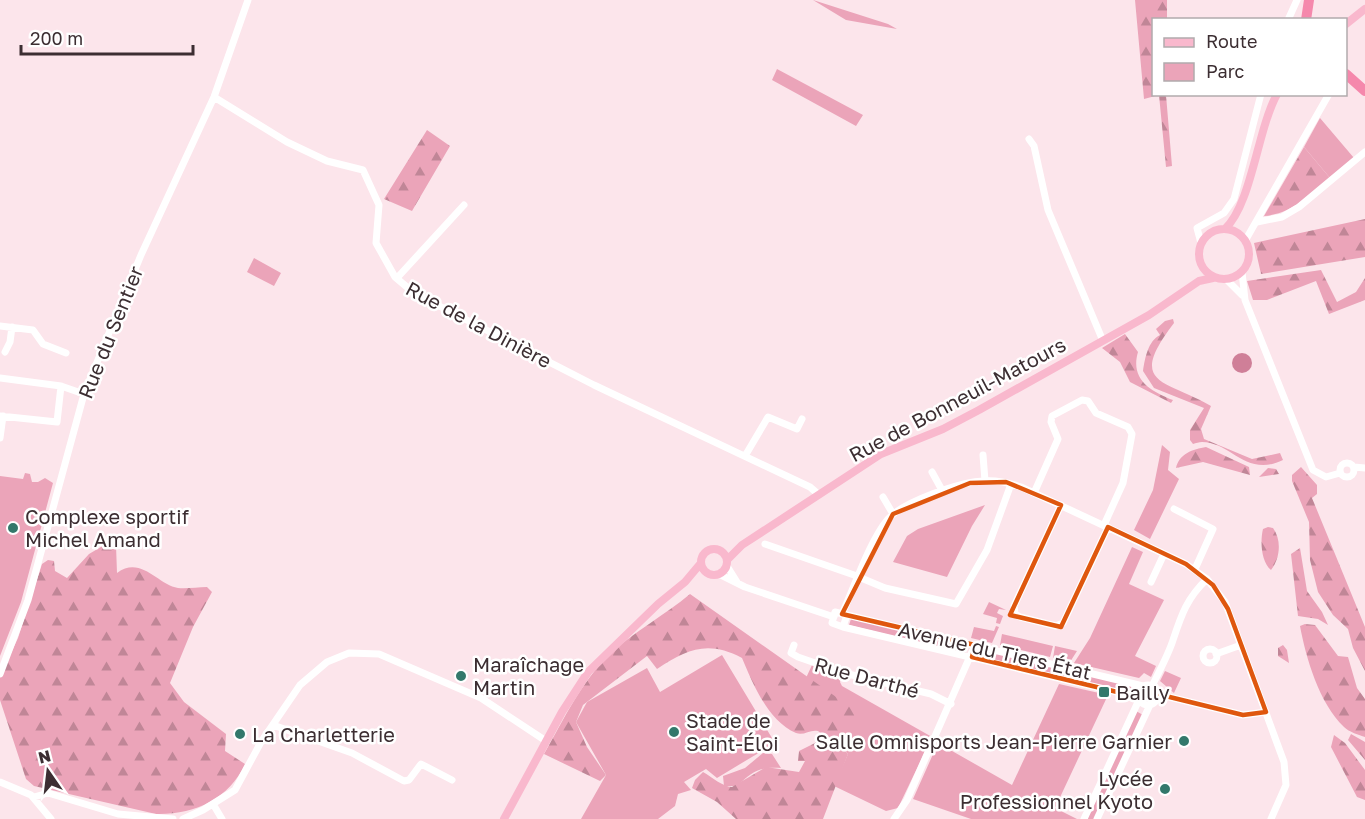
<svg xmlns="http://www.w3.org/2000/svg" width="1365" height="819" viewBox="0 0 1365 819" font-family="'Golos Text',sans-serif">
<defs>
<pattern id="forest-firs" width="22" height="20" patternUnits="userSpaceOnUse" patternTransform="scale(1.5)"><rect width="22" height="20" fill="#eba4b9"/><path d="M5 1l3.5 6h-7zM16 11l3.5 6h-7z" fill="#c08697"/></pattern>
</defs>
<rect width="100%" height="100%" fill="#fce5eb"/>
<path fill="#eba4b9" d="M813,0L888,24L897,29L846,20Z
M777,69L863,115L856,126L772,80Z
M1320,118L1354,158L1330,178L1304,147Z
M254,258L281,273L274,286L247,272Z
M1162,445L1170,452L1168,470L1179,479L1150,539L1134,530L1153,490Z
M25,473L30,474L32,482H38L45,478L53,483L21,602L0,656V476L23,479Z
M985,505L972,526L947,577L893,562L907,536L918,529Z
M1132,547L1143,552L1129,584L1164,600L1135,656L1156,666L1151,677L1144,673L1139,678L1074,663L1090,638Z
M989,602L1006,610L999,609L997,613L1003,616L1000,624L996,623L997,618L983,614Z
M851,619L967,646L965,654L849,625Z
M996,626L999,627L992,643L971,638L974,627L994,631Z
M1002,634L1053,646L1050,657L1000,645Z
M1055,646L1077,651L1070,662L1053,658Z
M985,650L1132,685L1129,692L983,658Z
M722,655L775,743L717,778L706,769L684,782L691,790L678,794L675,806L658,819H581L606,775L576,722L587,702L647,668L660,692Z
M812,665L842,675L840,682L842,686L932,737L898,808L886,811L834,786L848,754L846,752L857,740L822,689L806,678Z
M1165,671L1181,678L1174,693L1160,681Z
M1059,684L1108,695L1055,808L1077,819H971L913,799L938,743L1012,785Z
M1136,711L1143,715L1095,819H1086Z
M763,753L772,754L781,768C759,767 753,771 737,786H724L723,776L745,768Z"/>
<path fill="url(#forest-firs)" d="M1135,0H1167V19L1154,20V94L1166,95L1172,166L1166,167L1159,95L1144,99Z
M427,130L450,146L412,211L384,199Z
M1304,147L1330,178C1309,195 1292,214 1264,216Z
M1365,219V257L1261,274L1254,243Z
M1321,270L1337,302L1356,292L1365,278V300L1329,314L1316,281L1267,300H1253L1247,281Z
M1173,319L1174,323C1126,386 1165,379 1211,406L1201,429L1204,439L1252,459L1280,453L1283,460C1246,478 1231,442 1202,442C1199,442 1196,443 1193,444L1190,440V430L1204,408L1154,388L1143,371C1145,358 1148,341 1160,335L1156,329L1165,321Z
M1125,334L1138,352C1130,379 1150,391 1173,400L1171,403L1130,382L1120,362L1102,348Z
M1206,447L1249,467L1250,475L1203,462L1176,468C1179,454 1193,449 1206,447Z
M1301,467L1317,485V494L1312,498L1365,627V671L1353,648L1348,629L1333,615L1318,592L1310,560L1309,522L1292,481V475Z
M1268,468L1276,469L1279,474L1259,477Z
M1268,527L1273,528C1282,540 1280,559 1271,570C1261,562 1260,541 1263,529Z
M106,544L116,545L117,573C141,555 158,585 178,588C187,589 197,587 207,587L212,592L193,627L170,683L184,702L226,734L225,751L245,764C229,799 194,815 156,814L34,786L26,779L0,700V677L18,638L42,564L48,560L54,561L55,571L67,578L89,554Z
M1300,548L1307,591L1322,612L1328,625L1318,619L1298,616L1291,554Z
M690,594L856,711L863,720L856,731L857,740L846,752L848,754L823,819H736L717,802L692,788L695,780L703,772C712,777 723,787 732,787L766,767L799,772L805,761H798L799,751L819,741H830L818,731C810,729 804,736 796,733C768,721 753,684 742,658C708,640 687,649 657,669L647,656L583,705L576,722L587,747L606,775L600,781L544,754C564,719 581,682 611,653C635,631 665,615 690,594Z
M1305,624L1315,625L1338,656L1348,657L1357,688L1365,699V737C1359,735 1349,732 1344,727C1319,703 1306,658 1300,626Z
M1283,645L1287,650L1289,663L1278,656V648Z
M1351,734L1365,742V760L1348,740Z
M1334,735L1345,743L1365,770V800L1357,797L1331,747Z"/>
<path fill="#cf7f98" d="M1232 363a10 10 0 1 1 20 0a10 10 0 1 1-20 0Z"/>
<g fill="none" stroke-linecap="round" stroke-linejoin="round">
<path stroke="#fff" stroke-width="7" d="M1288,20L1297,0
M214,97L287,142L327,161L363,170L379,205L376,243L395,277L414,293L594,385L810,487L818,494
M1029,139L1034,146L1048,210L1103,341
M1257,222L1282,217L1299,207L1365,152
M1245,241L1329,94
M1201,243L1197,228L1224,213L1234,199L1261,94
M1242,272L1245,300L1313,470L1326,477L1340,473
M397,278L464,205
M1227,280L1242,295
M0,326L33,330L43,344L66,353
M5,352L10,342L12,327
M0,378L61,386L84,394
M0,416L57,422L61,386
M0,438L3,416
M983,455L985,481
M745,456L768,417L797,429L802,419
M1340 470a7 7 0 1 1 14 0a7 7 0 1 1-14 0Z
M1354,467L1365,468
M932,472L943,492
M1034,493L1058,439L1051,422L1052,416L1082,400L1088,401L1096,413L1128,427L1132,434L1123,483L1104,525
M883,497L893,514
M1061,505L1014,606L1015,614L1020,617L1056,626L1063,623L1108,527
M1174,509L1213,529L1195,569
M765,544L854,575L885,588L956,604L987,550L1011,484
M727,566L737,582
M719,574L745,587L834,617
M1151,582L1164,554
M835,612L847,615L843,627L832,623Z
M842,614C854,588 870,540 888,519C903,502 962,481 985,481C997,480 1009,483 1021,487L1186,564L1207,579L1225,602L1284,762L1286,785L1271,819
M847,615L1143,686
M843,627L1138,697
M794,645L791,653L798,657L844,673L931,694L951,704
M1203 656a7 7 0 1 1 14 0a7 7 0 1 1-14 0Z
M1216,654L1241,645
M0,674L28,600L84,394L141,255L214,97L248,0
M1138 695a10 10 0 1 1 20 0a10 10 0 1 1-20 0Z
M1152,686C1159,672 1167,657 1172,643C1181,616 1186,599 1207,579
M1157,694L1243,715L1266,712
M273,725L352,753L404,781L409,780L421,764L452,780
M0,782L31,795L51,819
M34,797L48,793L118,814L173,819
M213,804L222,819
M183,819L203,810L235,790L261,742L300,685L327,662L349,653L379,654L481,698L546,741
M894,819L907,800L975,645
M1084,819L1138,702
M1097,819L1149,707"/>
<path stroke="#f9b8cd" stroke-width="8" d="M1346,24L1365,9
M1199 254a25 25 0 1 1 50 0a25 25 0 1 1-50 0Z
M1225,229C1252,203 1257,131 1277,94
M701 562a13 13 0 1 1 26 0a13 13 0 1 1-26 0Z
M727,560L742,545L881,454L943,429L979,410L1149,315L1199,281L1213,278
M504,819L562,712L588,672L658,604L685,582L701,563"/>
<path stroke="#f588ac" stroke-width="10" d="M1306,20L1309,0
M1346,74L1365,91"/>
</g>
<path fill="none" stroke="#df570e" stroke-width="4.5" stroke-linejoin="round" d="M1006,482L1061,505L1010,615L1061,627L1108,527L1186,564L1213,585L1228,609L1266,712L1243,715L1141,690L1138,697L972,657L975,645L842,614L893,514L970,483Z"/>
<g fill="#33786b" stroke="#fff" stroke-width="2">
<circle cx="13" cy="528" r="6"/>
<circle cx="461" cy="676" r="6"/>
<rect x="1098" y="686" width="12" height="12" rx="3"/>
<circle cx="674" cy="732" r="6"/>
<circle cx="240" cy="734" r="6"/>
<circle cx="1184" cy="741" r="6"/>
<circle cx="1165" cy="789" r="6"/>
</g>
<g text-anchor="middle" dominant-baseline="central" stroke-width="5" stroke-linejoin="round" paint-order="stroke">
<g font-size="20" fill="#3c2e32" stroke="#fff">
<text transform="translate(479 324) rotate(28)">Rue de la Dinière</text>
<text transform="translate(110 332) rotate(-68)">Rue du Sentier</text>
<text transform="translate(957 399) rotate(-28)">Rue de Bonneuil-Matours</text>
<text transform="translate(995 650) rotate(13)">Avenue du Tiers État</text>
<text transform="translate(867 677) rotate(15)">Rue Darthé</text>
</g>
<g font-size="20" fill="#3c2e32" stroke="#fff" text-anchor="start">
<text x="25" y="516">Complexe sportif<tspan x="25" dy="23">Michel Amand</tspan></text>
<text x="473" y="664">Maraîchage<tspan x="473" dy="23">Martin</tspan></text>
<text x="1116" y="692">Bailly</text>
<text x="686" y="720">Stade de<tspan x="686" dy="23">Saint-Éloi</tspan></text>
<text x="252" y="734">La Charletterie</text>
<text x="1172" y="741" text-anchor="end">Salle Omnisports Jean-Pierre Garnier</text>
<text x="1153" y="778" text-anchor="end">Lycée<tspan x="1153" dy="23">Professionnel Kyoto</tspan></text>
</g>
</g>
<rect x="1152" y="18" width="195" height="78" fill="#ffffff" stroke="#b1abad" stroke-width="1.5"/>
<rect x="1164" y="38" width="30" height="9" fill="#f9b8cd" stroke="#b1abad" stroke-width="1.5"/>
<text x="1206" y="48" font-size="18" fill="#3c2e32">Route</text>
<rect x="1164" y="63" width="30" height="18" fill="#eba4b9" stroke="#b1abad" stroke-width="1.5"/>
<text x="1206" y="78" font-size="18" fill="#3c2e32">Parc</text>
<g transform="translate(48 771) rotate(346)" stroke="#ffffff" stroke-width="4.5" paint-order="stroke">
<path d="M0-4.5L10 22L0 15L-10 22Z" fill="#3c2e32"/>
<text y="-9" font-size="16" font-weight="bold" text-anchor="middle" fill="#3c2e32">N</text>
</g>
<path d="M21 45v9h172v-9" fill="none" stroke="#3c2e32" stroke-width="3"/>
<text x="30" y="45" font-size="18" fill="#3c2e32" stroke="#ffffff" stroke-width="4.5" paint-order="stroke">200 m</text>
</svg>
